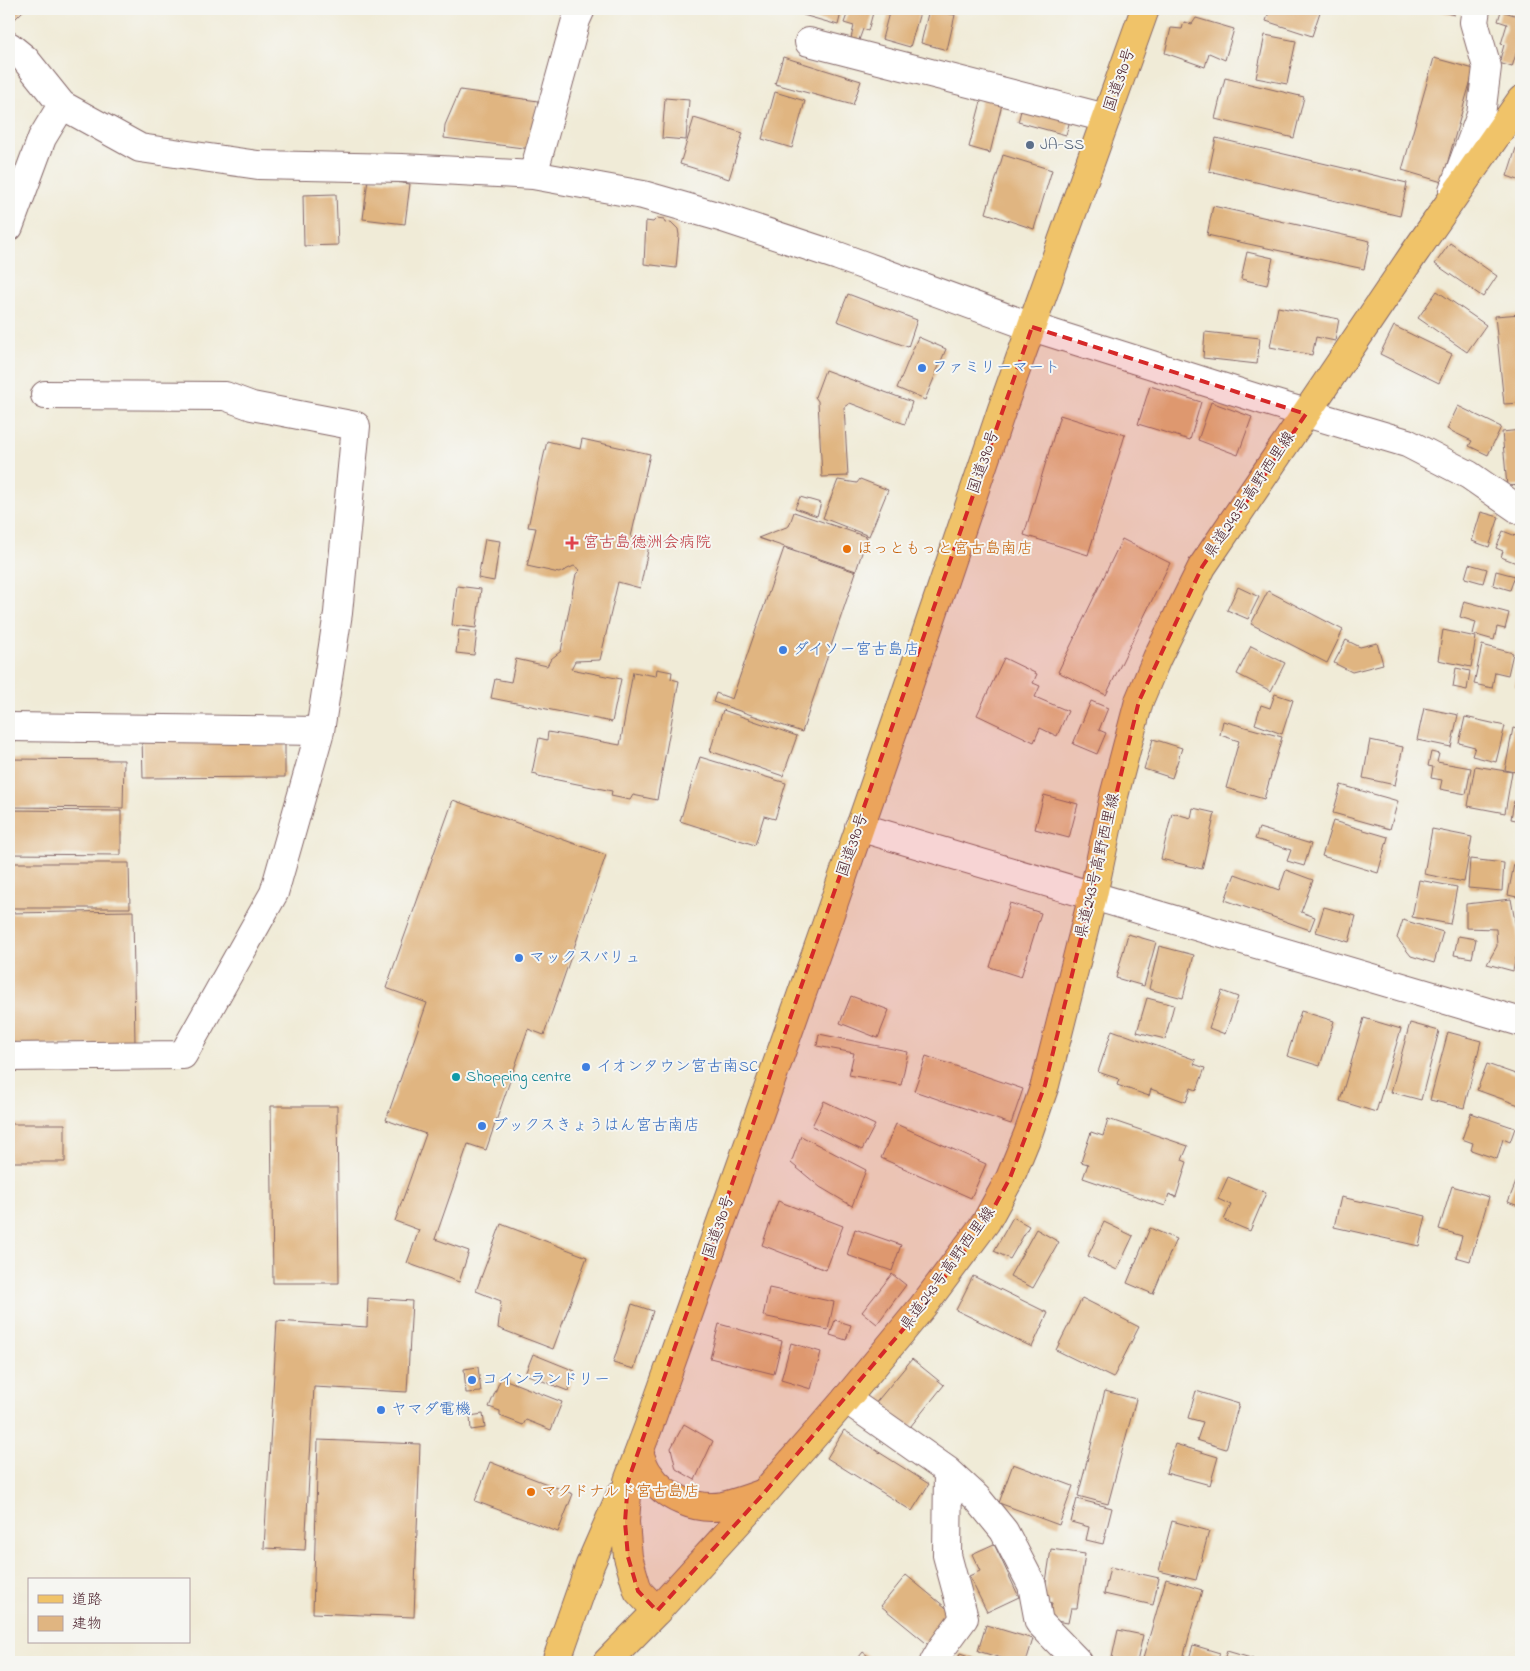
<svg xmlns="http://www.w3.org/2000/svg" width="1530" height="1671" viewBox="0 0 1530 1671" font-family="'Indie Flower','Klee One',sans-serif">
<rect width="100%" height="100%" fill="#f6f6f2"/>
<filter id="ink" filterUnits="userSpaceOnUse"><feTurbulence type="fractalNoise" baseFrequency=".02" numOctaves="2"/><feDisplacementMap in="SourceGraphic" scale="10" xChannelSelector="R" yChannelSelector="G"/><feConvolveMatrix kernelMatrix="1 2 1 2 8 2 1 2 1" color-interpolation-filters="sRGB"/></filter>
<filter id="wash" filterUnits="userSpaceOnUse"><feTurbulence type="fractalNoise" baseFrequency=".0096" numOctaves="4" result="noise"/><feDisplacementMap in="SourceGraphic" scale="20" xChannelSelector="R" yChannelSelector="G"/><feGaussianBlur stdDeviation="1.12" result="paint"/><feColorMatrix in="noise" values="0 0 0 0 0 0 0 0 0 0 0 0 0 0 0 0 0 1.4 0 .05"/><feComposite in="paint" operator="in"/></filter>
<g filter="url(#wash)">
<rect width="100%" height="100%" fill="#f0ebd7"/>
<g id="blocks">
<path fill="#e0b581" d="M9,9H25L13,21L9,17Z
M805,9H842L838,25L803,15Z
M849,9H874L868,31L863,29L859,40L851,38L854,26L844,23Z
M890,9H921L910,47L882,39Z
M929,9L955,15L947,50L921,43Z
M1270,9H1321L1312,36L1266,21Z
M1432,9H1455L1454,15Z
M1501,11L1521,17V38L1512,67L1499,63L1504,45L1501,44L1507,24L1498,21Z
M1196,18L1234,29L1225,60L1209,53L1205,67L1165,53L1171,28L1182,29L1184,22L1192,24Z
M1265,35L1296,41L1287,84L1256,78Z
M783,57L861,81L853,105L775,84Z
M1434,58L1474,69L1442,182L1402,170Z
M1225,78L1304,97L1294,138L1215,119Z
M460,90L538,101L531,149L444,138L445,125Z
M775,92L805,101L792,148L762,139Z
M983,94L1003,100L990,153L969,147Z
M665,98L689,100L686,140L662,138Z
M1023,103L1071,116L1066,135L1018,122Z
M694,118L743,133L729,179L680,164Z
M1216,138L1407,183L1400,216L1209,171Z
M1518,142L1521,143V181L1507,176Z
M1003,155L1052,170L1034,229L986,213Z
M368,179L410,184L405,224L363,219Z
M336,194L338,245L304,246L303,195Z
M1213,206L1370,241L1364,269L1207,235Z
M657,218L664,219L665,223L671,222L678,229L679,235L676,268L644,264L646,221L653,222Z
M1450,243L1497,276L1483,297L1435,264Z
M1247,252L1273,258L1267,285L1241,279Z
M1437,291L1486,325L1467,352L1418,318Z
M848,294L917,320L908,347L837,321Z
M1278,307L1339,319L1335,341L1316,337L1312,355L1270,347Z
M1521,314V403L1504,404L1495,316Z
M1394,326L1452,354L1439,383L1380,354Z
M1205,332L1260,338L1257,364L1203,358Z
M918,337L946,349L925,400L897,388Z
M825,370L912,402L905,424L850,403L844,407L848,476L822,477L818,401L815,397Z
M1150,386L1201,402L1190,440L1138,424Z
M1211,402L1252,417L1238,455L1198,440Z
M1458,406L1501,427L1488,455L1469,446L1472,441L1447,429Z
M1060,415L1125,435L1088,555L1024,535Z
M1521,430V485L1507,486L1502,432Z
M582,439L650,454L631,537L650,541L640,588L618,582L600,660L575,661L571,669L621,679L612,722L491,698L495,679L511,682L516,659L547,666L551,659L561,651L576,574L580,570L574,566L559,573L527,566L536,528L528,527L547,441L580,449Z
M860,479L888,490L869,536L823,518L838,480L857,483Z
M800,497L821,503L817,516L795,508Z
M794,512L867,537L856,571L758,538L789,526Z
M1481,512L1499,517L1489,547L1472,541Z
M1503,531L1521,538V558L1519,564L1501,557L1503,551L1496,548Z
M485,539L500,541L494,581L478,578Z
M1122,539L1170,563L1106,695L1058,672Z
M784,548L856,572L802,732L713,702L716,693L732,699Z
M1469,564L1487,569L1483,583L1465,578Z
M1496,571L1515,576L1510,590L1493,585Z
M457,586L481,589L476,628L452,625Z
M1238,587L1259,597L1248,619L1227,610Z
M1268,591L1343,630L1327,663L1251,624Z
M1464,601L1509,613L1505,629L1497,627L1494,640L1473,634L1476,622L1460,617Z
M459,630L477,632L474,655L456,653Z
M1443,630L1476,637L1471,667L1438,660Z
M1346,640L1360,647L1377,643L1383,664L1352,672L1334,663Z
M1482,645L1513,653L1508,675L1495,672L1492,688L1474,684Z
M1251,646L1285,663L1271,691L1237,674Z
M1004,658L1037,674L1033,683L1040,686L1035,697L1068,711L1057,736L1040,728L1034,742L977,715Z
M1520,658H1521V687L1515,686Z
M1456,668L1470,671L1467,690L1453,687Z
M657,669L672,672L671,679L679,681L657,800L633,795L630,800L611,796L612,791L538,776L537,774L532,773L539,738L547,740L548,732L620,745L633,672L656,676Z
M1275,694L1293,700L1282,734L1255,724L1261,705L1270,708Z
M1091,701L1108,708L1099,730L1106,733L1097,754L1073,744Z
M1424,708L1458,715L1451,747L1417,740Z
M723,710L797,736L783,776L710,751Z
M1465,717L1505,726L1496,762L1472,756L1475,747L1459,743Z
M1223,721L1282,737L1264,799L1226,788L1239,741L1220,735Z
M1513,728L1521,730V773L1505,770Z
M285,735V777L143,778L142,737Z
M1153,739L1182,748L1172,778L1144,769Z
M1370,740L1403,747L1395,785L1363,778Z
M1431,752L1439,754L1437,762L1471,768L1466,794L1440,789L1442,780L1431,778L1433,767L1428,766Z
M700,757L786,783L775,819L764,816L755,845L680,821Z
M9,759L124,760L123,808L9,807Z
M1475,766L1512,772L1505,813L1468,806Z
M1341,785L1398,801L1390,829L1333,813Z
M1044,795L1078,804L1069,838L1035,829Z
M453,800L606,855L544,1035L528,1029L486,1150L468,1144L435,1239L469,1251L459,1282L407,1263L419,1230L395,1221L426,1134L386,1120L427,1003L386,988Z
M1514,801L1521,802V821L1511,819Z
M1193,808L1215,813L1202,869L1161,859L1172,813L1191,818Z
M9,810L121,811V855L9,854Z
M1333,821L1388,837L1378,873L1322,856Z
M1259,828L1311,844L1304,866L1287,861L1291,850L1255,839Z
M1432,829L1472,837L1464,882L1424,874Z
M1470,859L1504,863L1502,891L1468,888Z
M9,863H129L130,908H9Z
M1514,864L1521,866V898L1508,895Z
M1286,870L1313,880L1301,912L1315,917L1310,930L1225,900L1235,874L1279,890Z
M1419,880L1457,887L1450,924L1412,917Z
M1511,899L1519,944L1513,971L1487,964L1497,946L1496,929L1466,928V904Z
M1010,903L1041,913L1021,977L990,967Z
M1324,907L1356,916L1349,942L1316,932Z
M133,911L135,1044L9,1046V913Z
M1403,920L1443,932L1434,963L1411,956L1397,938Z
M1128,934L1156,942L1144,986L1116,978Z
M1458,936L1476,939L1472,958L1454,955Z
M1159,946L1194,955L1183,998L1149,989Z
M1222,991L1238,997L1225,1034L1209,1028Z
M851,996L889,1010L878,1038L840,1023Z
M1147,998L1174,1005L1165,1039L1137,1032Z
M1301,1011L1334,1021L1320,1066L1287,1056Z
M1364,1018L1401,1029L1376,1112L1340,1101Z
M1410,1023L1439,1031L1421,1100L1391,1092Z
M1112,1030L1196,1060L1194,1064L1205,1068L1197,1090L1191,1088L1186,1102L1151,1089L1149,1096L1117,1085L1119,1079L1098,1072Z
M1448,1032L1481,1041L1464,1108L1430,1100Z
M819,1034L908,1052L901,1085L849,1075L854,1053L817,1046Z
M926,1056L1023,1089L1011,1124L914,1091Z
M1487,1064L1521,1076V1099L1519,1105L1477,1090Z
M824,1101L875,1125L862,1150L812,1126Z
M271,1106H337L339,1283H273Z
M1471,1113L1515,1128L1510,1142L1503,1139L1497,1159L1471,1150L1473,1143L1462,1139Z
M1108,1119L1188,1146L1182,1160L1187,1162L1176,1197L1169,1194L1165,1206L1083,1178L1088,1164L1081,1162L1091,1132L1103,1136Z
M9,1124H65V1162H9Z
M896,1124L986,1164L971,1198L881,1158Z
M801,1136L866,1170L852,1206L820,1187L791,1163Z
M1228,1177L1266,1193L1250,1231L1224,1220L1231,1205L1218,1199Z
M1516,1182L1521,1185V1207L1508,1202Z
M1452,1186L1489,1197L1470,1261L1456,1257L1462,1236L1439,1229Z
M1341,1197L1426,1216L1419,1246L1334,1227Z
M778,1201L843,1226L826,1270L762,1245Z
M1013,1217L1029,1226L1010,1259L994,1251Z
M1104,1222L1133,1236L1117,1270L1088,1256Z
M501,1224L587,1257L553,1349L498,1328L501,1301L476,1291Z
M1150,1228L1176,1239L1153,1294L1127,1283Z
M855,1229L901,1245L892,1271L847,1255Z
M1036,1229L1059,1242L1033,1288L1010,1276Z
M892,1274L906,1285L877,1324L862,1312Z
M973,1276L1048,1313L1032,1347L956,1310Z
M769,1288L834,1302L828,1330L763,1316Z
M368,1298L412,1301L407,1392L314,1387L305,1550L264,1548L277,1321L367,1327Z
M1082,1298L1139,1327L1113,1378L1056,1350Z
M632,1304L653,1311L634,1369L613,1363Z
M835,1320L851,1325L846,1340L830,1335Z
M719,1324L782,1341L774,1374L710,1358Z
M791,1343L821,1352L811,1389L781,1380Z
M533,1354L575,1371L568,1391L525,1374Z
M912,1359L944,1385L906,1432L874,1405Z
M478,1367L481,1392L466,1393L464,1369Z
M501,1378L562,1402L551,1430L526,1420L523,1425L500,1416V1411L489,1407Z
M1105,1391L1136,1399L1108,1504L1078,1496Z
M1196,1391L1239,1404L1226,1449L1197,1440L1203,1422L1188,1418Z
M483,1414L485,1428L471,1430L470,1416Z
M684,1424L713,1441L695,1480L676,1469L671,1448Z
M844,1430L929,1484L912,1511L827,1458Z
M318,1440L420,1444L414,1617L313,1613Z
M1175,1444L1218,1457L1210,1485L1166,1473Z
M490,1462L573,1494L558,1532L475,1501Z
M1013,1464L1073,1486L1059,1525L999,1503Z
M1077,1499L1112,1508L1103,1544L1086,1540L1089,1527L1071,1522Z
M1172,1521L1209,1531L1196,1580L1159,1571Z
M994,1544L1019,1597L987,1612L969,1576L980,1571L972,1554Z
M1051,1549L1085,1554L1077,1608H1071L1068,1623L1049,1620L1052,1603L1043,1602Z
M1110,1567L1159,1578L1153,1605L1104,1594Z
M906,1575L956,1616L931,1647L881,1606Z
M1166,1579L1202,1590L1182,1662H1142Z
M986,1625L1033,1639L1026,1662H1014L978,1651Z
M1118,1630L1143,1635L1137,1662H1111Z
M1193,1645L1220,1653L1217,1662H1188Z
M1227,1651L1254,1659L1253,1662H1223Z
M863,1652L876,1662H855Z
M960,1653L987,1662H957Z"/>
</g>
</g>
<g filter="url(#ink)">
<use href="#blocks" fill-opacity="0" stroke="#846667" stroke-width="1"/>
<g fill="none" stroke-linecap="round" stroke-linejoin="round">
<defs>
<path id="minor" d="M809,42L1106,118
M9,46L25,59L62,105L140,148L258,165L402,168L533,175L643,195L720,217L838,256L1032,327L1266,401L1407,443L1469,475L1521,511
M533,175L576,20L581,9
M1453,190L1481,115L1487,67L1474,22L1476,9
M9,227L42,138L62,105
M9,727L320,731
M859,827L1521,1022
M9,1057L183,1055L274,893L320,731L338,613L356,426L252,406L225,396L45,395
M846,1399L948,1471L977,1498L1004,1531L1032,1585L1039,1622L1078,1662
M934,1662L942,1648L964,1618L947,1555L948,1471"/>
<path id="major" d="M639,1453C642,1460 644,1468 649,1474C664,1497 696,1511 723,1506C737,1503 750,1498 764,1493
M657,1611L751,1508L846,1399L923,1306L986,1222L1010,1178L1028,1134L1045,1085L1093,895L1114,796L1139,701L1157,658L1202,567L1413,255L1521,100"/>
<path id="highway" d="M556,1662L590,1565L621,1494
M607,1662L657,1611L638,1591L628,1557L625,1522L628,1481L648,1428L823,934L902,705L1002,409L1145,9"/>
</defs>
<use href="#minor" stroke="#846667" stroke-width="30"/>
<use href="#major" stroke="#846667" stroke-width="30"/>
<use href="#highway" stroke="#846667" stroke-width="30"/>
<use href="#minor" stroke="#fff" stroke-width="28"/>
<use href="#major" stroke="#f0c369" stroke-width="28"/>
<use href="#highway" stroke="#f0c369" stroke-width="28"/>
</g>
</g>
<path fill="#d62828" fill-opacity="0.2" stroke="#d62828" stroke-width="4" stroke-dasharray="10 6" stroke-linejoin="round" d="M1032,327L1306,414L1202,567L1139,701L1045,1085L1010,1178L986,1222L923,1306L764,1493L657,1611L638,1591L628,1557L625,1522L628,1481Z"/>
<circle fill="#5c6f8a" stroke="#f6f6f2" stroke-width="2" cx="1030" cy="145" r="5"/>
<g fill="#3f7fe0" stroke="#f6f6f2" stroke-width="2">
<circle cx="922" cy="368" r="5"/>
<circle cx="783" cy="650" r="5"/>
<circle cx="519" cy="958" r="5"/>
<circle cx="586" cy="1067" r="5"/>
<circle cx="482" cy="1126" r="5"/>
<circle cx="472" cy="1380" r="5"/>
<circle cx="381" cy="1410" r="5"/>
</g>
<path fill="#e0444e" stroke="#f6f6f2" stroke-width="2" d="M569.5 535.5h5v5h5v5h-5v5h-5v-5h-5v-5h5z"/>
<g fill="#e8710a" stroke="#f6f6f2" stroke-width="2">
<circle cx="847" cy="549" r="5"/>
<circle cx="531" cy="1492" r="5"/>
</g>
<circle fill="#0f9aa8" stroke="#f6f6f2" stroke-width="2" cx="456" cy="1077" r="5"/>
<g text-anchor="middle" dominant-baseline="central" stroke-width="4" stroke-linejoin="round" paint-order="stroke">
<g font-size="16" fill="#4a1f2b" stroke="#f6f6f2">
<text transform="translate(1120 80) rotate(-71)">国道390号</text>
<text transform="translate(984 462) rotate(-71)">国道390号</text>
<text transform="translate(1250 495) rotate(-56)">県道243号高野西里線</text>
<text transform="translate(853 845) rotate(-71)">国道390号</text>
<text transform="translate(1098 866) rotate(-77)">県道243号高野西里線</text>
<text transform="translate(719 1227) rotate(-71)">国道390号</text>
<text transform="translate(948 1269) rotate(-54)">県道243号高野西里線</text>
</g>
<g font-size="16" fill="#4e5e75" stroke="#f6f6f2" text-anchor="start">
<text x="1040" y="145">JA-SS</text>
</g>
<g font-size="16" fill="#366cbe" stroke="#f6f6f2" text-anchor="start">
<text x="932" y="368">ファミリーマート</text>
<text x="793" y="650">ダイソー宮古島店</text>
<text x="529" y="958">マックスバリュ</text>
<text x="596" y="1067">イオンタウン宮古南SC</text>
<text x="492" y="1126">ブックスきょうはん宮古南店</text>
<text x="482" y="1380">コインランドリー</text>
<text x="391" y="1410">ヤマダ電機</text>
</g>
<g font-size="16" fill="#be3a42" stroke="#f6f6f2" text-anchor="start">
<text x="583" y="543">宮古島徳洲会病院</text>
</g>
<g font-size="16" fill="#c56008" stroke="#f6f6f2" text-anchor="start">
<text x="857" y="549">ほっともっと宮古島南店</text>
<text x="541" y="1492">マクドナルド宮古島店</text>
</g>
<g font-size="16" fill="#0d838f" stroke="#f6f6f2" text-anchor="start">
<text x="466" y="1077">Shopping centre</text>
</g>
</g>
<rect width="1530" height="1671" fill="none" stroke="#f6f6f2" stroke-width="30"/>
<rect x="28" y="1578" width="162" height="65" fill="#f6f6f2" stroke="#b1a0a2"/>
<rect x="38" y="1595" width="25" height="8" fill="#f0c369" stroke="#b1a0a2"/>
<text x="72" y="1604" font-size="15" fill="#4a1f2b">道路</text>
<rect x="38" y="1616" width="25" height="15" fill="#e0b581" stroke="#b1a0a2"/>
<text x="72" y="1628" font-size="15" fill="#4a1f2b">建物</text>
</svg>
